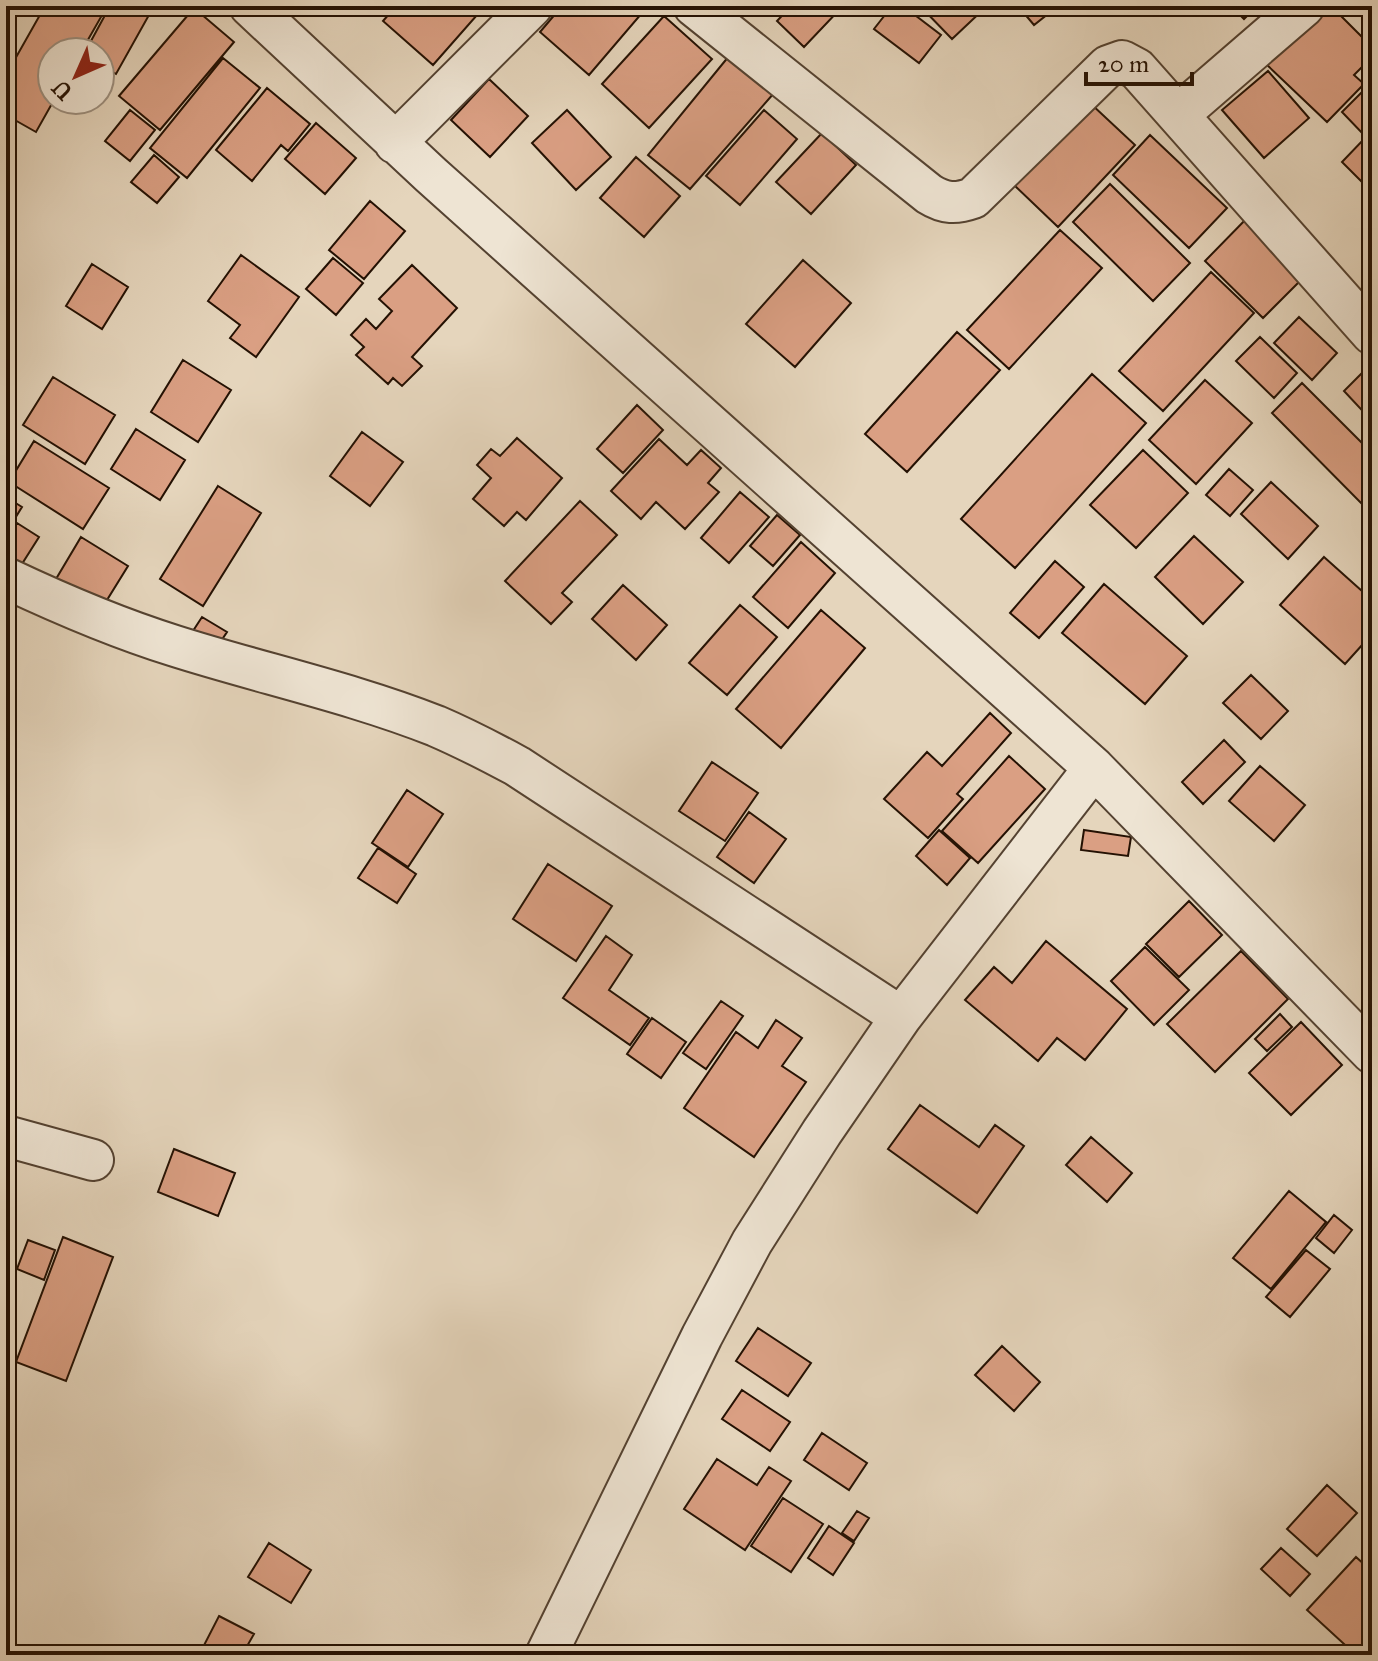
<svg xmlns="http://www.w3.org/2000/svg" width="1378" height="1661" viewBox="0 0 1378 1661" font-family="'IM FELL Great Primer',serif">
<rect width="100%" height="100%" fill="#e5d5bc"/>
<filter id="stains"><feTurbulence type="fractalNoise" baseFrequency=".0025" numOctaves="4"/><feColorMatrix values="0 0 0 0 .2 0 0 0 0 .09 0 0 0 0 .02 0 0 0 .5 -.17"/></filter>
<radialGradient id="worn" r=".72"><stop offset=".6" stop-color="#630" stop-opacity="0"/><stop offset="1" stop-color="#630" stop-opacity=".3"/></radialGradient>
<path fill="#da9f83" stroke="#241103" stroke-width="2" d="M45,6H81L101,17L81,52H52L54,100L36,132L6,115V75Z
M110,6H154L116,74L100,65V52H85Z
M396,6H485L433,65L383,21Z
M562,6H648L589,75L540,32Z
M791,6H843L804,47L777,21Z
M892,6H903L941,35L919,63L874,29Z
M920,6H987L952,39Z
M1018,6H1058L1034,25Z
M1231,6H1257L1244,19Z
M1331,6L1372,47V57L1354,75L1364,84L1327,122L1265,63L1302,25L1307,30Z
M194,8L234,42L160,130L119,96Z
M664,16L712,59L649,128L602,84Z
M729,56L774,93L690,189L648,155Z
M223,58L260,88L187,178L150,148Z
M1268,71L1309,118L1264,158L1222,110Z
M489,79L528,116L490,157L451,120Z
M1372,82V192L1342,162L1366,137L1342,112Z
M267,88L310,124L288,151L281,145L252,181L216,150Z
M1090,103L1135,145L1058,227L1013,184Z
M130,110L155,130L130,161L105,141Z
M567,110L611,157L576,190L532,143Z
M764,110L797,139L740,205L706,176Z
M316,123L356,158L325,194L285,159Z
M822,133L856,165L811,214L776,182Z
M1150,135L1227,208L1189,248L1113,175Z
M154,155L179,177L157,203L131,182Z
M636,157L680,196L644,237L600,198Z
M1110,184L1190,263L1153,301L1073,222Z
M370,201L405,231L364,279L329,250Z
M1251,214L1309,272L1263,318L1205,261Z
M1060,230L1102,268L1009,369L967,330Z
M241,255L299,297L256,357L230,338L240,325L208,301Z
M333,258L363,283L336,315L306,289Z
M803,260L851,303L795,367L746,324Z
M92,264L128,287L102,329L66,306Z
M412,265L457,308L412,357L422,366L402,386L393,378L388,384L356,355L364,347L351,335L366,319L376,329L392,311L379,299Z
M1211,272L1254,313L1163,411L1119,371Z
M1299,317L1337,353L1312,380L1274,343Z
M957,332L1000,370L907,472L865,434Z
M1260,337L1297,373L1274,398L1236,361Z
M183,360L231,390L198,442L151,412Z
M1362,373L1372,383V421L1344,391Z
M1092,374L1146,423L1015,568L961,519Z
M53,377L115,415L85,464L23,425Z
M1205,380L1252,423L1196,484L1149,440Z
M1302,383L1372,453V504L1367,509L1272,413Z
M637,405L663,430L623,473L597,449Z
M136,429L185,460L160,500L111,469Z
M362,432L403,462L370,506L330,476Z
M517,438L562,478L526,520L517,512L504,526L473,499L491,478L477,465L491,449L500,456Z
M659,439L687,465L701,450L721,468L708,483L719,492L685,529L656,502L641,519L611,491Z
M34,441L109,488L83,529L9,482Z
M1143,450L1188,493L1136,548L1090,505Z
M1229,469L1253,490L1230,516L1206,495Z
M1271,482L1318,526L1288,559L1241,514Z
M218,486L261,513L203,606L160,579Z
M740,492L769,517L729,563L701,538Z
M6,497L22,507L6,533Z
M580,501L617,535L562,593L572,602L551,624L505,581Z
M777,515L800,535L773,566L750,546Z
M17,523L39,537L20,567L6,557V541Z
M1194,536L1243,582L1203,624L1155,577Z
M81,537L128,566L102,608L56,579Z
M801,542L835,573L788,628L753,597Z
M1324,557L1372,600V634L1345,664L1280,605Z
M1055,561L1084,587L1039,638L1010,613Z
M1104,584L1187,656L1145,704L1062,633Z
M623,585L667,625L636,660L592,619Z
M740,605L777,637L727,695L689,663Z
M821,610L865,648L781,748L736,709Z
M202,617L227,632L215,650L191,634Z
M1251,675L1288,711L1261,739L1223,703Z
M990,713L1011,733L957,794L963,799L928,838L884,799L927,752L942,766Z
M1224,740L1245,762L1203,804L1182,782Z
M1009,756L1045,789L978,863L942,831Z
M712,762L758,793L725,841L679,811Z
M1260,766L1305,805L1274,841L1229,801Z
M407,790L443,814L408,867L372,843Z
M749,812L786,839L754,883L717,857Z
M939,830L970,858L947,885L916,856Z
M1084,830L1131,837L1128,856L1081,850Z
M378,848L416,874L397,903L358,878Z
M548,864L612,906L576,961L513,919Z
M1189,901L1222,935L1179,977L1146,944Z
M606,936L632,955L609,990L649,1018L630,1045L563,998Z
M1046,941L1127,1009L1085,1060L1057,1038L1038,1061L965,1000L994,967L1012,983Z
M1145,947L1189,990L1154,1025L1111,981Z
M1241,951L1288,999L1215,1072L1167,1024Z
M721,1001L743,1016L706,1069L683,1053Z
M1280,1014L1292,1027L1267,1051L1255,1039Z
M652,1018L686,1042L661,1078L627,1054Z
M776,1020L802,1038L782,1066L806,1082L754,1157L684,1108L736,1032L758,1048Z
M1301,1022L1342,1065L1291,1115L1249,1073Z
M920,1105L979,1147L995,1125L1024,1146L977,1213L888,1149Z
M1091,1137L1132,1173L1107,1202L1066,1165Z
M174,1149L235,1173L218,1216L158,1192Z
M1289,1191L1326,1222L1271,1289L1233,1258Z
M1334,1215L1352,1230L1334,1253L1316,1238Z
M63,1237L113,1257L66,1381L16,1362Z
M28,1240L55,1250L44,1280L17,1269Z
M1306,1250L1330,1269L1290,1317L1266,1297Z
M758,1328L811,1363L788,1396L736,1361Z
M1002,1346L1040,1382L1014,1411L975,1375Z
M742,1390L790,1422L770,1451L722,1419Z
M822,1433L867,1463L849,1490L804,1460Z
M717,1459L757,1485L769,1467L791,1481L745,1550L684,1509Z
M1327,1485L1357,1513L1317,1556L1287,1529Z
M783,1498L823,1524L791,1572L751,1546Z
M857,1511L869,1518L854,1541L842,1533Z
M829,1526L854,1543L833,1575L808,1558Z
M269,1543L311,1570L291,1603L248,1577Z
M1281,1548L1310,1574L1290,1596L1261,1569Z
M1356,1557L1366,1566L1372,1559V1655H1356L1307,1610Z
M219,1616L254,1634L242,1655H199Z"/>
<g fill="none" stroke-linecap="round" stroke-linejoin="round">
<defs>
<path id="minor" d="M250,6L431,175L1094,768L1372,1053
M694,6L929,194C945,204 956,204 973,198L1108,66L1122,61L1137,69L1372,334
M1178,115L1304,6
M395,143L532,6
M6,578C61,604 117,628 175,646C260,673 353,693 436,726C464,738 491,752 517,766L901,1017
M6,1136L93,1160
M546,1655L702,1336L752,1242L822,1132L901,1017L1094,768"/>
</defs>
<use href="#minor" stroke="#544231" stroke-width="44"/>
<use href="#minor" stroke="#eee4d3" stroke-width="40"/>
</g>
<rect width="1378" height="1661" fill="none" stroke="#e5d5bc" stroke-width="32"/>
<rect x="8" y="8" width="1362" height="1645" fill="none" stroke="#241103" stroke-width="4"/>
<rect x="16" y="16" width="1346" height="1629" fill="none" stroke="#241103" stroke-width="2"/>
<g transform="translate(76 76) rotate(225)"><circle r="38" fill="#eee4d3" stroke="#9d9080" stroke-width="2"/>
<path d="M0-6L14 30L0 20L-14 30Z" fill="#8f2418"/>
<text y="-12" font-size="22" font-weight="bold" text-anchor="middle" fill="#241103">U</text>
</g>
<path d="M1086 72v12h106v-12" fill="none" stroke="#241103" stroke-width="4"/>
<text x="1098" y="72" font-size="24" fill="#241103" stroke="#eee4d3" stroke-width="6" paint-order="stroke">20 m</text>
<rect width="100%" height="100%" filter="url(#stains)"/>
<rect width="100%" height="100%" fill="url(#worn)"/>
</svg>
